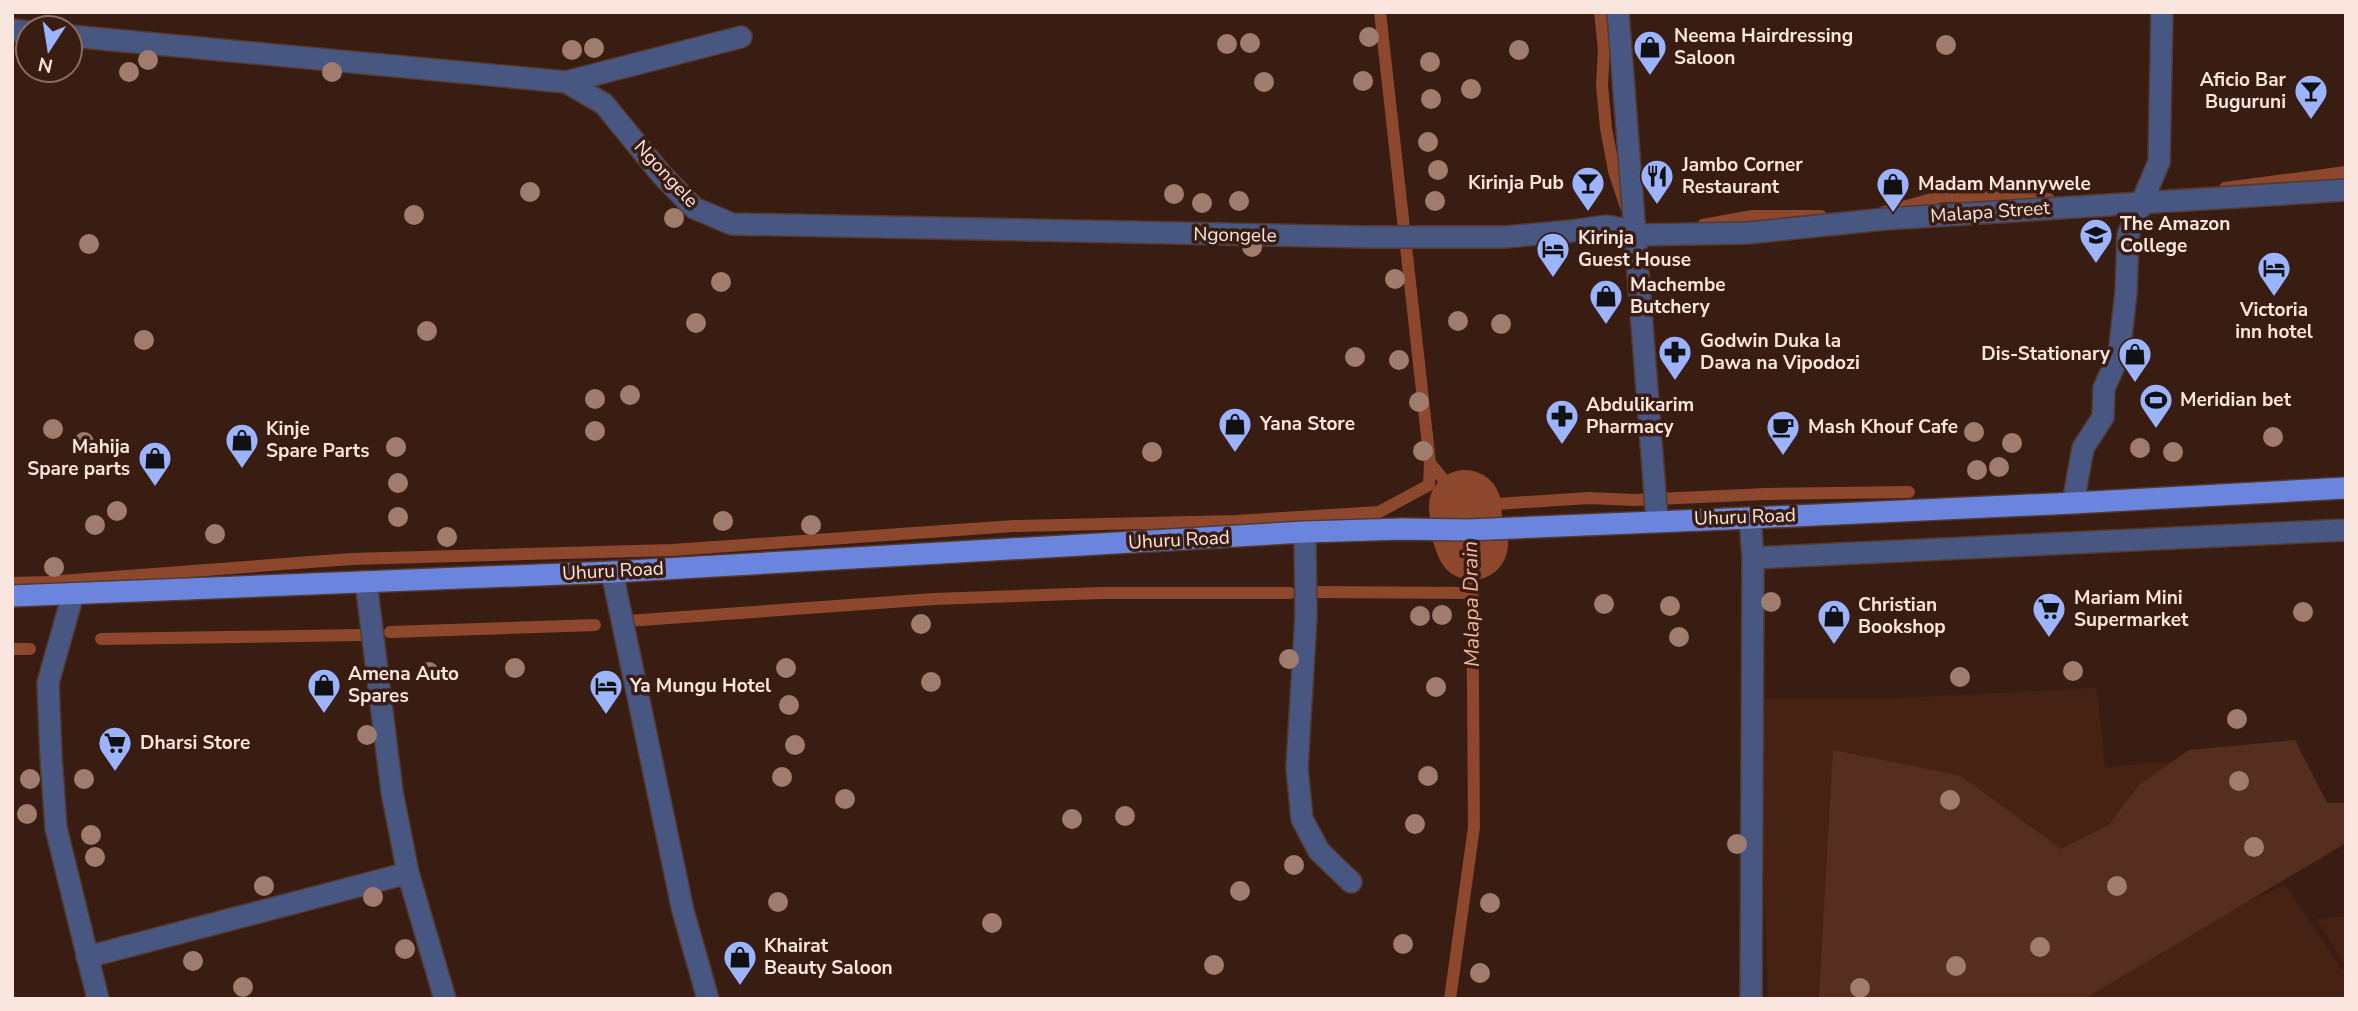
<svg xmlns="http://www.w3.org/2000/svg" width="2358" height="1011" viewBox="0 0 2358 1011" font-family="'Nunito Sans',sans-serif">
<rect width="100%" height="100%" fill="#391d12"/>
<path fill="#462215" d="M2097,688L2105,767L2226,757L2005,999H1768L1758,706L1766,699H1879Z
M2285,885L2346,975V999H2031Z
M2346,916V967L2317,919Z"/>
<path fill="#562e1f" d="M2295,740L2327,803H2346V843L2084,999H1819L1833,750L1961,776L2061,849L2109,825L2139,785L2189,750Z"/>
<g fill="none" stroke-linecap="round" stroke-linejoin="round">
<path stroke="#8d472c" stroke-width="12" d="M1380,12L1430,463L1465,506L1589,498L1634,500L1766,494L1909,492
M1600,12L1604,50L1602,85L1606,128L1614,171L1626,207
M2225,188L2346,172
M1884,212L1943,196L2049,199
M1703,225L1752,216H1821
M12,583L47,582L351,559L672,550L1014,526L1236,521L1379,512L1429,485L1430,463
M1316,592L1473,593
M627,621L934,599L1101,593H1290
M390,632L595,625
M101,639L362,635
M12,649H30
M1450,999L1474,827L1472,544"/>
<path stroke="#8d472c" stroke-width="72" d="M1465,506L1467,530L1472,544"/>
<defs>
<path id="minor" d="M1618,12L1657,520
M12,30L28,32
M70,36L566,82L604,104L662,175L694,208L732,224L1367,237H1505L1572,231L1606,226L1624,229L1635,235L1748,233L1885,219L2346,190
M566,82L741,37
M2073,503L2083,448L2103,417L2104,388L2119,355L2126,292L2128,235L2159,162L2162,12
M1750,518L1753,558L1751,999
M1305,532L1306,616L1297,768L1302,819L1319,851L1351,882
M1753,558L2346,530
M612,572L683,911L708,999
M366,582L392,792L408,873L445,999
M73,594L48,683L51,757L56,828L98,999
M87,957L408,873"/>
<path id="major" d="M12,596L612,572L1305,532L1402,529L1467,530L1750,518L2073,503L2346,488"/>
</defs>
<use href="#minor" stroke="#54392f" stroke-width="24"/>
<use href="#major" stroke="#54392f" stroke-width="24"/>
<use href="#minor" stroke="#485682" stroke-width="21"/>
<use href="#major" stroke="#6b85df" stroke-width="21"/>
</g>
<g fill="#a07c6e">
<circle cx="1369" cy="37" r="10"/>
<circle cx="1250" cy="43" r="10"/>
<circle cx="1227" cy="44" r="10"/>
<circle cx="1946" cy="45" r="10"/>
<circle cx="594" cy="48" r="10"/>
<circle cx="572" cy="50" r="10"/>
<circle cx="1519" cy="50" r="10"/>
<circle cx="148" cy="60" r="10"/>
<circle cx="1430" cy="62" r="10"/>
<circle cx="129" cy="72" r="10"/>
<circle cx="332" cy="72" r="10"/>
<circle cx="1363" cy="81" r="10"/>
<circle cx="1264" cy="82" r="10"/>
<circle cx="1471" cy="89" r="10"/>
<circle cx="1431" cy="99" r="10"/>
<circle cx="1428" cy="142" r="10"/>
<circle cx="1438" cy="170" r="10"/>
<circle cx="530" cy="192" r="10"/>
<circle cx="1174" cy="194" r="10"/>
<circle cx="1239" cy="201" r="10"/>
<circle cx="1435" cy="201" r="10"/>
<circle cx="1202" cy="203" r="10"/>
<circle cx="414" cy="215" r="10"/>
<circle cx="674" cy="218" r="10"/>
<circle cx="89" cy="244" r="10"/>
<circle cx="1252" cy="247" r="10"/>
<circle cx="1395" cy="279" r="10"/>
<circle cx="721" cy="282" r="10"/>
<circle cx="1458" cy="321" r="10"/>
<circle cx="696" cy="323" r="10"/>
<circle cx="1501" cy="324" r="10"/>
<circle cx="427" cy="331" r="10"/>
<circle cx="144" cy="340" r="10"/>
<circle cx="1355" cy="357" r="10"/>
<circle cx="1399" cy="360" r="10"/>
<circle cx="630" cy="395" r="10"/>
<circle cx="595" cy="399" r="10"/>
<circle cx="1419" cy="402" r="10"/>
<circle cx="53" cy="429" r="10"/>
<circle cx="595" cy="431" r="10"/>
<circle cx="1974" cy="432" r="10"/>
<circle cx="2273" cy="437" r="10"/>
<circle cx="84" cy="442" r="10"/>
<circle cx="2012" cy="443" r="10"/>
<circle cx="396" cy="447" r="10"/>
<circle cx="2140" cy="448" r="10"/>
<circle cx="1423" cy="451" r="10"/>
<circle cx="1152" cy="452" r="10"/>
<circle cx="2173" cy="452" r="10"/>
<circle cx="1999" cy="467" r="10"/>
<circle cx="1977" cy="470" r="10"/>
<circle cx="398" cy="483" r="10"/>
<circle cx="117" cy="511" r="10"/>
<circle cx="398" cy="517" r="10"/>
<circle cx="723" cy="521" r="10"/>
<circle cx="95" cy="525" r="10"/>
<circle cx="811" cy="525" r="10"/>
<circle cx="215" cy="534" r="10"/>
<circle cx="447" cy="537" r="10"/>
<circle cx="54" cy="567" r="10"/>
<circle cx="1771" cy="602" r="10"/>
<circle cx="1604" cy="604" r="10"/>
<circle cx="1670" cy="606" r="10"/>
<circle cx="2303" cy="612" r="10"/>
<circle cx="1442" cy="615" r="10"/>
<circle cx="1420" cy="616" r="10"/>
<circle cx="921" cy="624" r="10"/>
<circle cx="1679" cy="637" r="10"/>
<circle cx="1289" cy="659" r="10"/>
<circle cx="515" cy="668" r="10"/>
<circle cx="786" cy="668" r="10"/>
<circle cx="2073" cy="671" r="10"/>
<circle cx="429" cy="672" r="10"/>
<circle cx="1960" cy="677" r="10"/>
<circle cx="931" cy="682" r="10"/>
<circle cx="1436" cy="687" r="10"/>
<circle cx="789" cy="705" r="10"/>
<circle cx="2237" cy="719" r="10"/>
<circle cx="367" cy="735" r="10"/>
<circle cx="795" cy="745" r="10"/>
<circle cx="1428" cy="776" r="10"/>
<circle cx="782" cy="777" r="10"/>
<circle cx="30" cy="779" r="10"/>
<circle cx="84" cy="779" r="10"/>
<circle cx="2239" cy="781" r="10"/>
<circle cx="845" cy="799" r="10"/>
<circle cx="1950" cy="800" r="10"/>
<circle cx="27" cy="814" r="10"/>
<circle cx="1125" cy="816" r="10"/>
<circle cx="1072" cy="819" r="10"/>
<circle cx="1415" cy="824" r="10"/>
<circle cx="91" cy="835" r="10"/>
<circle cx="1737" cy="844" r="10"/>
<circle cx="2254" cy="847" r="10"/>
<circle cx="95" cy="857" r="10"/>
<circle cx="1294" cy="865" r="10"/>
<circle cx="264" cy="886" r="10"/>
<circle cx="2117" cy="886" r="10"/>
<circle cx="1240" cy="891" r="10"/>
<circle cx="373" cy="897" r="10"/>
<circle cx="778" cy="902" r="10"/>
<circle cx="1490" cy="903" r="10"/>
<circle cx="992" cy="923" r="10"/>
<circle cx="1403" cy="944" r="10"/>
<circle cx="2040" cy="947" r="10"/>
<circle cx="405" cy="949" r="10"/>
<circle cx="193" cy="961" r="10"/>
<circle cx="1214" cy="965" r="10"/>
<circle cx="1956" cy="966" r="10"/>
<circle cx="1480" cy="973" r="10"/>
<circle cx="243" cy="987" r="10"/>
<circle cx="1860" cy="988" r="10"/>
</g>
<defs>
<symbol id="shop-pin" viewBox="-11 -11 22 30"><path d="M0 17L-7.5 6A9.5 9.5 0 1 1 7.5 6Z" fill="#9cb4fd" stroke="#391d12"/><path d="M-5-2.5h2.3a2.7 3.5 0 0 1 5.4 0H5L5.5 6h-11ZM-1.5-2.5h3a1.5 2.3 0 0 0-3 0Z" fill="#111"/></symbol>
<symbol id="bar-pin" viewBox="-11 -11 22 30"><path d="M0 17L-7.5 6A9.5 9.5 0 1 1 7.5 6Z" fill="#9cb4fd" stroke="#391d12"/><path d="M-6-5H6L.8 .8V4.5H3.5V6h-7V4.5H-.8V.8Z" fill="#111"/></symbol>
<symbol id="restaurant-pin" viewBox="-11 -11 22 30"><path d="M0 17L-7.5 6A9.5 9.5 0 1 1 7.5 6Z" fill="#9cb4fd" stroke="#391d12"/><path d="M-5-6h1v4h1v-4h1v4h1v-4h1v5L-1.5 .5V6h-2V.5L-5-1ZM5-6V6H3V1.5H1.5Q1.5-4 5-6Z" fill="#111"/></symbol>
<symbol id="university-pin" viewBox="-11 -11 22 30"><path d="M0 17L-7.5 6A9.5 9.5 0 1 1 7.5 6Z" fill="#9cb4fd" stroke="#391d12"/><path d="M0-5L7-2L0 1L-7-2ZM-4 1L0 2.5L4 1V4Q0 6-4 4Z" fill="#111"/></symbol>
<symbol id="hotel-pin" viewBox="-11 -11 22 30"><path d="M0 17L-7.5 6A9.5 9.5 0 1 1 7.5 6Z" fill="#9cb4fd" stroke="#391d12"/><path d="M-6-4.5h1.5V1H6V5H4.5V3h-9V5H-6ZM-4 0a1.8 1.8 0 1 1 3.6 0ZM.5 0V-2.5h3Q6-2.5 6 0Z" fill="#111"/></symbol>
<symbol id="pharmacy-pin" viewBox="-11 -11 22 30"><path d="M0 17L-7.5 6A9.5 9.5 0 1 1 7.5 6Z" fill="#9cb4fd" stroke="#391d12"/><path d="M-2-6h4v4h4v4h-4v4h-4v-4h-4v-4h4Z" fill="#111"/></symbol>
<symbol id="stadium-pin" viewBox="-11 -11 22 30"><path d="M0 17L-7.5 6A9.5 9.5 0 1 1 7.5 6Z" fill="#9cb4fd" stroke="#391d12"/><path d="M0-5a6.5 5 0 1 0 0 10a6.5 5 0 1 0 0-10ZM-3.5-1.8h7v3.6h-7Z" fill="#111"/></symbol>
<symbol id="cafe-pin" viewBox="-11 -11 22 30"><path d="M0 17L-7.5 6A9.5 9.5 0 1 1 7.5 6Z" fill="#9cb4fd" stroke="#391d12"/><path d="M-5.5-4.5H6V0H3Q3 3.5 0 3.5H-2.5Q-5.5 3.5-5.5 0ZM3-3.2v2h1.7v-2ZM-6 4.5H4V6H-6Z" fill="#111"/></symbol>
<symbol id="supermarket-pin" viewBox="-11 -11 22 30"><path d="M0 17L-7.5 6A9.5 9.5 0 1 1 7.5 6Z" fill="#9cb4fd" stroke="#391d12"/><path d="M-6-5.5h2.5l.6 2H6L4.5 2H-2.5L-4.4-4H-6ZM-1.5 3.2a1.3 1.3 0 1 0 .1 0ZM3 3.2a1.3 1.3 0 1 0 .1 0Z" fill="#111"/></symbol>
</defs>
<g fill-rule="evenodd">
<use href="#shop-pin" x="1631" y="28" width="38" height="52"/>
<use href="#bar-pin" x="2292" y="72" width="38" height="52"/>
<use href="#restaurant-pin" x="1638" y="157" width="38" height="52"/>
<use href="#bar-pin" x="1569" y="164" width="38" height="52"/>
<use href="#shop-pin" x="1874" y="165" width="38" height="52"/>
<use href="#university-pin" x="2077" y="216" width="38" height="52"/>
<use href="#hotel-pin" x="1534" y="230" width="38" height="52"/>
<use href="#hotel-pin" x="2255" y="249" width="38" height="52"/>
<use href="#shop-pin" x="1587" y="277" width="38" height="52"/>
<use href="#pharmacy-pin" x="1656" y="333" width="38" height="52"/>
<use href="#shop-pin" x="2116" y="335" width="38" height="52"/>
<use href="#stadium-pin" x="2137" y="381" width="38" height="52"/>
<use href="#pharmacy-pin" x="1543" y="397" width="38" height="52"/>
<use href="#shop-pin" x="1216" y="405" width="38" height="52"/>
<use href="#cafe-pin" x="1764" y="408" width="38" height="52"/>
<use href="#shop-pin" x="223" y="421" width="38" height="52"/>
<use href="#shop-pin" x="136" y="439" width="38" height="52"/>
<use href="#supermarket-pin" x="2030" y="590" width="38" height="52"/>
<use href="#shop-pin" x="1815" y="597" width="38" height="52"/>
<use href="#shop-pin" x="305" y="666" width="38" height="52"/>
<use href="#hotel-pin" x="587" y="667" width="38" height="52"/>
<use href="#supermarket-pin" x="96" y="724" width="38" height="52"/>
<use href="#shop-pin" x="721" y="938" width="38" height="52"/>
</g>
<g text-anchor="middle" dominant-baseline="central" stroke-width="7" stroke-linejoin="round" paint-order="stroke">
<g font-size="19" font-weight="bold" fill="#fbe6df" stroke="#391d12" text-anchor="start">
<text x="1674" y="36">Neema Hairdressing<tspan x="1674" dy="22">Saloon</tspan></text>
<text x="2286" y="80" text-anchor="end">Aficio Bar<tspan x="2286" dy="22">Buguruni</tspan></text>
<text x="1682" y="165">Jambo Corner<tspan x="1682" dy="22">Restaurant</tspan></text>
<text x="1564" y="183" text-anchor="end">Kirinja Pub</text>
<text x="1918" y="184">Madam Mannywele</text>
<text x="2120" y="224">The Amazon<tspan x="2120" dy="22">College</tspan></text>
<text x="1578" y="238">Kirinja<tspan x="1578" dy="22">Guest House</tspan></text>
<text x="1630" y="285">Machembe<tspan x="1630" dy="22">Butchery</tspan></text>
<text x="2274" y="310" text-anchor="middle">Victoria<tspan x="2274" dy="22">inn hotel</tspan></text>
<text x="1700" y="341">Godwin Duka la<tspan x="1700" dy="22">Dawa na Vipodozi</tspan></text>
<text x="2110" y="354" text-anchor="end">Dis-Stationary</text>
<text x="2180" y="400">Meridian bet</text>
<text x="1586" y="405">Abdulikarim<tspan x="1586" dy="22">Pharmacy</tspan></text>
<text x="1260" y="424">Yana Store</text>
<text x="1808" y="427">Mash Khouf Cafe</text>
<text x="266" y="429">Kinje<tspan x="266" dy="22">Spare Parts</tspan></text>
<text x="130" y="447" text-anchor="end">Mahija<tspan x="130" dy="22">Spare parts</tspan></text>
<text x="2074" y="598">Mariam Mini<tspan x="2074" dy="22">Supermarket</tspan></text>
<text x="1858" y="605">Christian<tspan x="1858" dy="22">Bookshop</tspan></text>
<text x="348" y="674">Amena Auto<tspan x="348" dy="22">Spares</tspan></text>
<text x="630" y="686">Ya Mungu Hotel</text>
<text x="140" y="743">Dharsi Store</text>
<text x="764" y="946">Khairat<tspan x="764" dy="22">Beauty Saloon</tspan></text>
</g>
<g font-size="19" fill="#fbe6df" stroke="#391d12">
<text transform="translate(666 174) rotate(47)">Ngongele</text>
<text transform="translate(1990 212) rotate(-4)">Malapa Street</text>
<text transform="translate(1235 235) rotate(1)">Ngongele</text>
<text transform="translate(1745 517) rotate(-2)">Uhuru Road</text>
<text transform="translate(1179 540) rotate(-3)">Uhuru Road</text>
<text transform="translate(613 571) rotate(-3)">Uhuru Road</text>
</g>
<g font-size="21" font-style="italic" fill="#f4b59e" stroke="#391d12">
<text transform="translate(1471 604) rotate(-91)">Malapa Drain</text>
</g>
</g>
<rect width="2358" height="1011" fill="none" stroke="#fbe6df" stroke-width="28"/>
<g transform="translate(49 49) rotate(192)"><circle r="33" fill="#391d12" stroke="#876d64" stroke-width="2"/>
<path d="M0-5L12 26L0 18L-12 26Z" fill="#9cb4fd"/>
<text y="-10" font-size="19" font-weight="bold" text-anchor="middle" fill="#fbe6df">N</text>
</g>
</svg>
